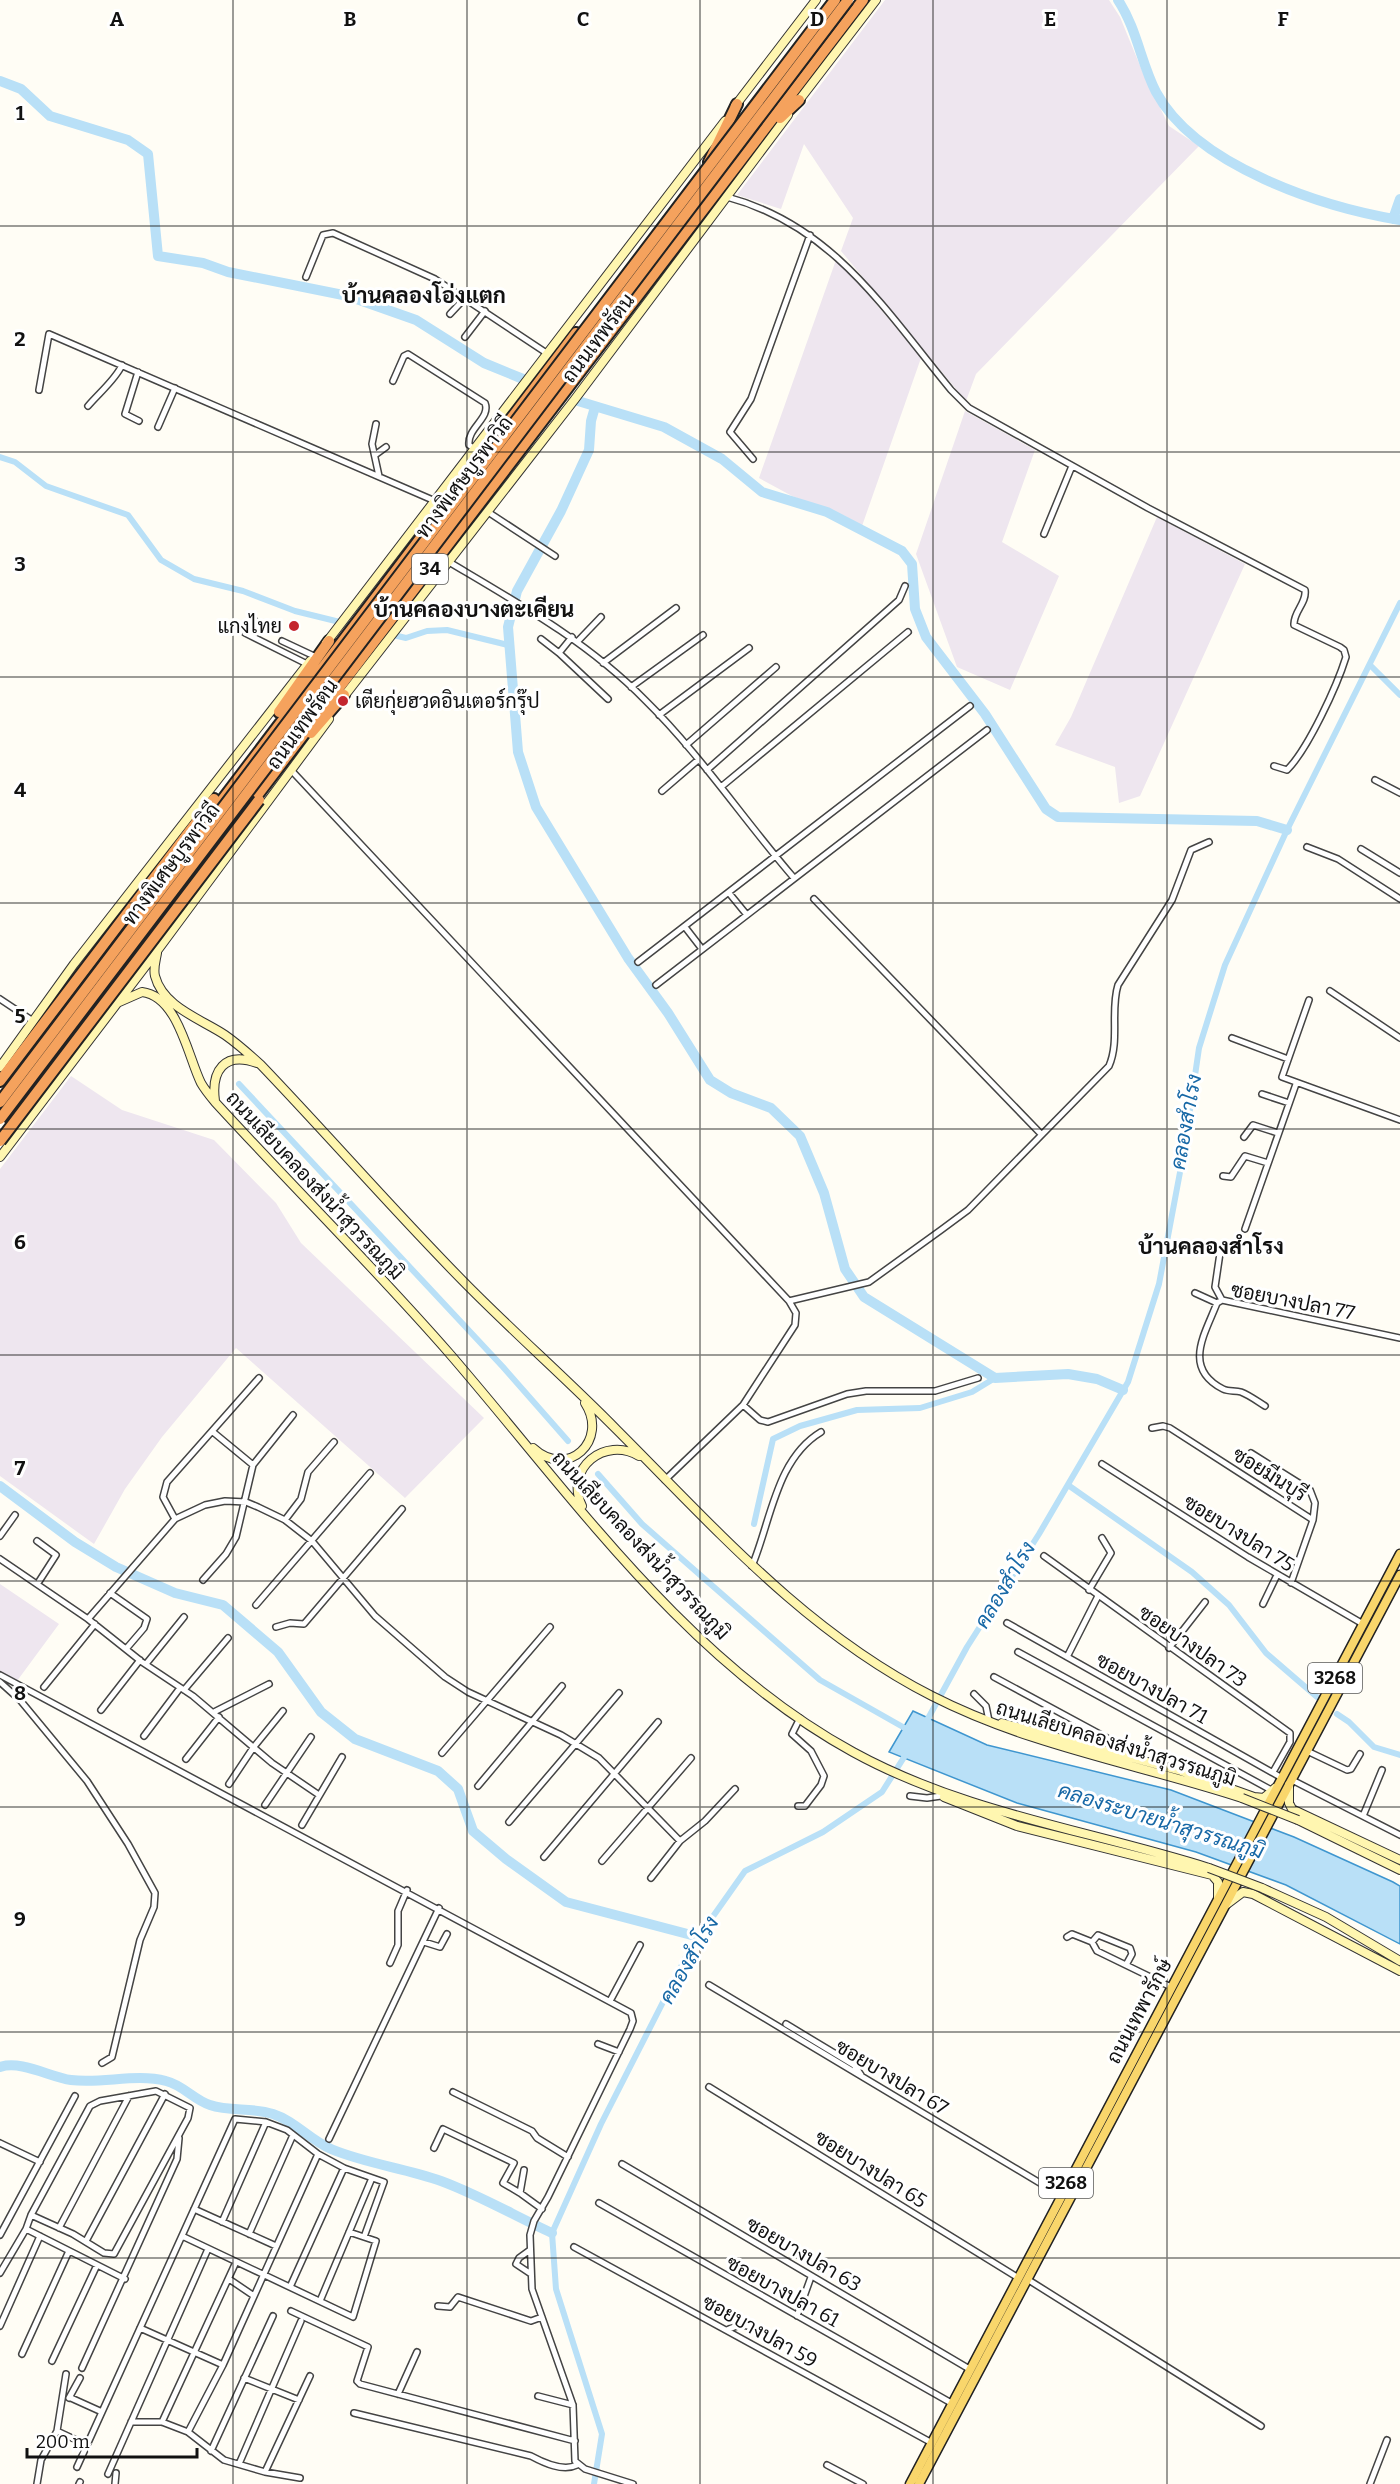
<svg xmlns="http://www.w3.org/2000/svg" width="1400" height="2484" viewBox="0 0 1400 2484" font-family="Bitter,Sarabun,serif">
<rect width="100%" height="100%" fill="#fffdf5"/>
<path fill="#eee6ef" d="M885,0H1109L1120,17L1143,73L1169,126L1199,146L976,374L966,401L841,251L853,218L804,144L781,209L737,195Z
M837,257L921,358L862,526L845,516L792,496L759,478Z
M965,411L1035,450L1002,542L1059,576L1010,690L957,667L916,554Z
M1157,517L1245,564L1140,796L1119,803L1115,767L1055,745L1071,717Z
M71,1076L122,1110L214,1140L276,1203L301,1243L484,1418L405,1498L236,1348L162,1437L125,1489L94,1544L0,1476V1169Z
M0,1584L59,1624L17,1681L0,1673Z"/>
<path fill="#b9e0f7" stroke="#3f96cf" stroke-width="1.5" d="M913,1711L987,1745L1171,1790L1294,1837L1393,1882L1400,1886V1944L1286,1885L1196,1852L1017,1803L889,1752Z"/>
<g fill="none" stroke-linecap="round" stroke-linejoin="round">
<path stroke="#b9e0f7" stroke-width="6" d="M0,457L15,462L46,486L128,515L161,560L194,579L243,591L295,611L356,626
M389,634L406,638L427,631L447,630L508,645
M1371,666L1400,695
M239,1084L503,1367L568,1441
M598,1474L642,1524L820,1680L910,1731
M1068,1485L1192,1572L1229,1605L1266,1653L1317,1697
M754,1524L773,1439L800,1426L857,1410L920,1408L972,1392L995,1378
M1337,1714L1349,1722L1374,1747L1400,1755
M925,1724L967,1647L1039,1534L1128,1382L1159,1284L1184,1151L1199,1048L1225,965L1287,830L1400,603
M594,2484L602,2434L556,2289L552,2233L601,2124L690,1949L745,1871L823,1832L882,1792L908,1751"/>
<path stroke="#b9e0f7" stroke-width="10" d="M1118,0C1137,29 1141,63 1156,92C1196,166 1322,207 1400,220
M0,81L21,89L50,116L128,140L148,154L158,256L203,263L228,272L348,296L416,320L484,363L523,379
M1393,219L1400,199
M578,401L664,427L722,459L762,492L827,512L902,551L912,564L915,609L926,637L985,714L1046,809L1058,817L1257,821L1287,830
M595,407L591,421L589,450L561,511L517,591L508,627L518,752L536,807L628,958L668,1013L710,1080L731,1093L771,1108L800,1136L824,1193L845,1269L864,1297L995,1378L1068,1374L1097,1379L1123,1390
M0,1486L75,1542L116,1567L175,1593L223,1605L278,1652L321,1712L355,1739L438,1771L458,1789L473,1831L506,1859L566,1902L699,1937
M0,2067C21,2060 50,2077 71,2080C103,2084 136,2073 166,2081C183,2085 194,2100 210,2105C230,2112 252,2107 273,2114C295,2121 310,2140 331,2149C367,2164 405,2168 441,2181C479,2195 515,2216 552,2233"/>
<defs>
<path id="street" d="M727,197C833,225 885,310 951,390L969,408L1148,508L1305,590C1307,603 1293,612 1294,625L1340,647L1344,650L1346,657C1337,686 1308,749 1287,770L1274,766
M306,277L323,235L333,233L435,279L548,354
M450,314L465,298
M465,337L485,311
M138,372L125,414L139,421
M393,381L404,356L408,354L485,403C491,418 467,428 469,445L475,449
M39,390L49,334L435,501
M88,406C99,393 116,379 122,365
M376,424L372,444L379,476
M158,427L175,388
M375,455L386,447
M753,459L730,432L751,399L810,235
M488,512L555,556
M1044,534L1072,466
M449,562C518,603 588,642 645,700C700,754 743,819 794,878
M255,621L250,622L245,633L307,664
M572,637L559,653L608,699
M541,639L559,653
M282,641L314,656
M578,641L601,617
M603,663L676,608
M631,687L703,635
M659,715L749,648
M686,745L776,667
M291,770L789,1301L869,1282L941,1230L968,1210L1109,1066C1120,1041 1110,1010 1118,985L1172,900L1191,850L1209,842
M707,770L899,600L905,586
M1375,780L1400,793
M721,787L908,632
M662,791L698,760
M1307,847L1338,859L1400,899
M1361,849L1400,873
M729,893L747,915
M814,899L1041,1134
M685,927L702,949
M638,962L970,706
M656,985L987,730
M1330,991L1400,1038
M0,999L33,1021
M1309,1000L1282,1077L1400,1120
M1232,1038L1288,1059
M1262,1094L1289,1103
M1244,1137L1253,1125L1278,1133
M1223,1176L1231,1177L1245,1156L1268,1163
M1245,1229L1296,1084
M1210,1247L1220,1253L1215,1287L1222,1300
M1195,1293L1217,1303
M743,1405L760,1420L768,1422L847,1394L866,1391H935L978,1378
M1265,1406C1257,1401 1249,1395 1241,1392C1235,1390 1229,1392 1223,1389C1182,1368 1205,1334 1217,1303L1222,1300L1400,1338
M1152,1428L1163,1426L1170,1428L1313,1520L1291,1583
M213,1432L253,1465
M1251,1453L1310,1490L1315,1503L1313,1520
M1102,1464L1248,1557L1363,1624
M665,1480L743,1405L795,1325L796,1313L789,1301
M175,1519L163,1497L167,1482L259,1378
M285,1520L301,1499L308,1472L334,1442
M0,1536L15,1515
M37,1541L56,1555L38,1583
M1044,1556L1290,1733V1742L1273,1772
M0,1559L88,1619L142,1662L193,1696L272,1763L319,1795
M752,1566C771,1521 776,1459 821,1432
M203,1580L226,1554L236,1537L253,1465L293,1415
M1089,1590L1111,1553L1102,1538
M110,1593L147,1619L144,1628L126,1649
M1263,1604L1277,1575
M256,1605L370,1473
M88,1619L175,1519L205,1505L225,1501L246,1502L258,1507L285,1520L312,1541L375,1616L445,1677L468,1692L561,1735L599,1758L680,1841
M1007,1623L1282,1778
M276,1627L290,1623L304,1624L402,1509
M1169,1648L1205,1602
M1018,1652L1273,1791
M1067,1657L1098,1596
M146,1664L184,1617
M0,1675L631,2013L633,2021L630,2029L548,2197L534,2221L530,2235L532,2289L573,2405L575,2461L585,2469L633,2484
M994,1677L1107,1738L1112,1753
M0,1682L20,1700L87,1781L128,1844L155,1893L154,1907L140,1940L112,2057L102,2063
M44,1687L95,1624
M184,1690L228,1638
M974,1694L986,1706L989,1721
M101,1710L140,1660
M214,1712L269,1684
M144,1736L180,1688
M1307,1751L1347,1770L1351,1769L1360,1754
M442,1753L550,1627
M186,1759L219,1717
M1292,1780L1400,1835
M229,1784L253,1748L283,1711
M478,1786L562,1686
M910,1796L927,1798L941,1796
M265,1805L311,1737
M798,1806H805L821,1785L824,1776L811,1751L792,1734L800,1718
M1363,1816L1382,1770
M509,1822L619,1693
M302,1825L342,1757
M544,1857L658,1722
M602,1861L691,1758
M651,1878L680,1841L705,1821L735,1789
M1067,1937L1072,1934L1092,1942L1097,1951L1171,1987
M424,1942L440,1947L447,1934
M1092,1942L1098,1935L1130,1948L1132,1954L1126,1965
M390,1963L398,1945V1911L407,1890
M709,1985L1060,2195
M610,2001L640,1945
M786,2024L854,2065L861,2075
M598,2044L619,2052
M709,2087L1017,2277
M453,2092L532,2131L537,2138L568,2157
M329,2139L439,1908
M0,2143L40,2162
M434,2148L443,2129L514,2163L503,2183L520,2193
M622,2164L971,2370
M524,2170L520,2193L542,2209
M599,2203L953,2404
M194,2209L276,2246
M222,2222L266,2122
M59,2228L129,2096
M26,2229L125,2279
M249,2234L293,2135
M0,2235L75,2096
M182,2236L353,2317L376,2241L349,2232
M86,2241L165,2094
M574,2247L932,2443
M530,2250L519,2258L516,2264L531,2274
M0,2273L26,2229L31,2215L90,2106L100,2101L156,2091L190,2108L188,2118L114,2254L104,2253L73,2234L31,2215
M229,2279L254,2296
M1027,2279L1261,2426
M290,2287L344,2168
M320,2301L372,2178
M438,2306L450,2307L458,2297L531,2321L542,2317
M291,2311L368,2347L357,2381L360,2384L575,2441
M797,2316L811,2277
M0,2326L40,2236
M140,2328L223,2365L318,2154
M727,2330C742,2322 749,2325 763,2334
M22,2354L69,2251
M52,2361L97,2265
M82,2368L177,2159L179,2138
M244,2378L299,2400
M398,2394L417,2352
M538,2396L573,2405
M69,2398L80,2378
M71,2398L102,2412
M354,2413L531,2456C544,2463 563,2472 577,2465
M131,2422H162L188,2432L224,2460L265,2472L300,2478
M162,2422L236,2262
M57,2431L87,2445
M188,2432L223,2365
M211,2451L273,2316
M239,2464L301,2321
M827,2465L863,2484
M77,2467L235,2119L266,2122L287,2130L318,2154L344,2168L384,2182L364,2237
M265,2472L310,2376
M108,2474L208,2249
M37,2484L41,2460L57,2431L66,2374
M79,2484L80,2482
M115,2484L116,2473
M1370,2484L1387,2440"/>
<path id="secondary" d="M797,103L876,0
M735,106L816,0
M326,643L725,121
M342,699L575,399L788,115
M157,953C156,960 153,968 155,976C163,1007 201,1019 225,1035C238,1044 249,1054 261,1065C329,1136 394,1211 463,1281C513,1332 567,1379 617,1430C715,1528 806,1632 932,1696C1030,1746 1138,1764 1242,1798
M117,1003L142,992C178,996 188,1057 201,1083C205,1090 210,1096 215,1102C292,1186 374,1267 449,1353C571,1494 685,1660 853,1752C964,1813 1089,1830 1209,1868
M0,1067L74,964L310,661
M215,1101C211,1071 224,1051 257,1063
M0,1157L157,951L329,719
M533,1448C568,1480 609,1440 585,1403
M582,1506C564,1468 605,1436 639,1456
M1002,1723L1181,1771L1254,1797L1264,1798L1275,1788
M1289,1785V1803L1292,1809L1400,1860
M944,1797L1017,1826L1212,1875L1218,1882V1898
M1298,1820L1400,1870
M1262,1888L1326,1917L1400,1961
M1227,1904L1243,1892L1253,1894L1400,1971"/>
<path id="primary" d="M910,2484L1400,1554
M919,2484L1400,1575"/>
<path id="highway" d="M780,118L799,100
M709,162L737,104
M279,712L329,641
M311,733L344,695
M249,806L863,0
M214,811L576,333
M0,1081L214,799"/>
</defs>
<use href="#street" stroke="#444" stroke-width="8"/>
<use href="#secondary" stroke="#333" stroke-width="10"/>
<use href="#primary" stroke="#222" stroke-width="11"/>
<use href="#highway" stroke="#222" stroke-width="14"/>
<use href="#street" stroke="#fff" stroke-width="5"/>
<use href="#secondary" stroke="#fff6b0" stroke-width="8"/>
<use href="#primary" stroke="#f9d66b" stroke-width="8"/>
<use href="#highway" stroke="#f5a25d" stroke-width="10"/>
<defs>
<path id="secondary-bridge" d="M1242,1798L1298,1820
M1209,1868L1262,1888"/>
<path id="highway-bridge" d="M0,1102L835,0
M0,1119L848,0
M0,1141L259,800"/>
</defs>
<use href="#secondary-bridge" stroke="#333" stroke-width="10" stroke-linecap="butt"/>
<use href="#highway-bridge" stroke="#222" stroke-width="14" stroke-linecap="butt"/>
<use href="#secondary-bridge" stroke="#fff6b0" stroke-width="8"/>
<use href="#highway-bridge" stroke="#f5a25d" stroke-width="10"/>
</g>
<path fill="none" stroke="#111" stroke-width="1.5" stroke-opacity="0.55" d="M233,0V2484M467,0V2484M700,0V2484M933,0V2484M1167,0V2484M0,226H1400M0,452H1400M0,677H1400M0,903H1400M0,1129H1400M0,1355H1400M0,1581H1400M0,1807H1400M0,2032H1400M0,2258H1400"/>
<g fill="#c4262e" stroke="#fff" stroke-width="2">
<circle cx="294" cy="626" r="6"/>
<circle cx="343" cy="701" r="6"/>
</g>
<g text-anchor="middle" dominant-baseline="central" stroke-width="6" stroke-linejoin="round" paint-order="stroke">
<g fill="#fff" stroke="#585858" stroke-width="1.5">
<rect x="412" y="554" width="36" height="30" rx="4.5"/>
<rect x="1308" y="1663" width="54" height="30" rx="4.5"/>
<rect x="1039" y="2168" width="54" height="30" rx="4.5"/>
</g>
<g font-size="18" font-weight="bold" fill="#111">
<text x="430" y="569">34</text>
<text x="1335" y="1678">3268</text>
<text x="1066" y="2183">3268</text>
</g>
<g font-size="20" fill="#111" stroke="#fff">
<text transform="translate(598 338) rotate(-53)">ถนนเทพรัตน</text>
<text transform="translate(464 477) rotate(-53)">ทางพิเศษบูรพาวิถี</text>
<text transform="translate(302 724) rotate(-54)">ถนนเทพรัตน</text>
<text transform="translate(171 864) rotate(-53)">ทางพิเศษบูรพาวิถี</text>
<text transform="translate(315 1185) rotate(47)">ถนนเลียบคลองส่งน้ำสุวรรณภูมิ</text>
<text transform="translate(1293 1301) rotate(11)">ซอยบางปลา 77</text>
<text transform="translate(1270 1474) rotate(32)">ซอยมีนบุรี</text>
<text transform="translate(1239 1533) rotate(32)">ซอยบางปลา 75</text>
<text transform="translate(641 1545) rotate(47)">ถนนเลียบคลองส่งน้ำสุวรรณภูมิ</text>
<text transform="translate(1193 1646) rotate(35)">ซอยบางปลา 73</text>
<text transform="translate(1152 1688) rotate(29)">ซอยบางปลา 71</text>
<text transform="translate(1116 1743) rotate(17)">ถนนเลียบคลองส่งน้ำสุวรรณภูมิ</text>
<text transform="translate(1139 2011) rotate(-62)">ถนนเทพารักษ์</text>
<text transform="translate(892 2077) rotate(31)">ซอยบางปลา 67</text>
<text transform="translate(871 2169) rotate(32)">ซอยบางปลา 65</text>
<text transform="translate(804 2254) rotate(30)">ซอยบางปลา 63</text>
<text transform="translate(783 2291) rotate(29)">ซอยบางปลา 61</text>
<text transform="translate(760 2331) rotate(29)">ซอยบางปลา 59</text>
</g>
<g font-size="20" fill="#111" stroke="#fff" text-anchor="end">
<text x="282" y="626">แกงไทย</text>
<text x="355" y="701" text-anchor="start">เตียกุ่ยฮวดอินเตอร์กรุ๊ป</text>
</g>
<g font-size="21" font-style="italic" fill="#1768a6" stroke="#fff">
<text transform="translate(1186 1122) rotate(-80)">คลองสำโรง</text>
<text transform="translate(1005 1585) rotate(-59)">คลองสำโรง</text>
<text transform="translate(1161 1821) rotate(17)">คลองระบายน้ำสุวรรณภูมิ</text>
<text transform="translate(689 1960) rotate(-60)">คลองสำโรง</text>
</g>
<g font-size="22" font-weight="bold" fill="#111" stroke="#fff">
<text x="424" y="295">บ้านคลองโอ่งแตก</text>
<text x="474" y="609">บ้านคลองบางตะเคียน</text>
<text x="1211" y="1246">บ้านคลองสำโรง</text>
</g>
</g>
<g font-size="20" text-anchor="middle" font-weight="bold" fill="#111" stroke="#fff" stroke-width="6" stroke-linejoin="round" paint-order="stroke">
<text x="117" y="26">A</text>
<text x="350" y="26">B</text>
<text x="583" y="26">C</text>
<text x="817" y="26">D</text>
<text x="1050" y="26">E</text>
<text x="1283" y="26">F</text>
<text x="20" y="120">1</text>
<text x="20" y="346">2</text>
<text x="20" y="571">3</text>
<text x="20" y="797">4</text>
<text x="20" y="1023">5</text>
<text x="20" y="1249">6</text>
<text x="20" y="1475">7</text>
<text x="20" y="1700">8</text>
<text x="20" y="1926">9</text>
</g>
<path d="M27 2448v9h170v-9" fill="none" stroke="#111111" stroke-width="3"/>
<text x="36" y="2448" font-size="18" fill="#111111" stroke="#ffffff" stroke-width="4.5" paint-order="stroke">200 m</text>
</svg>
